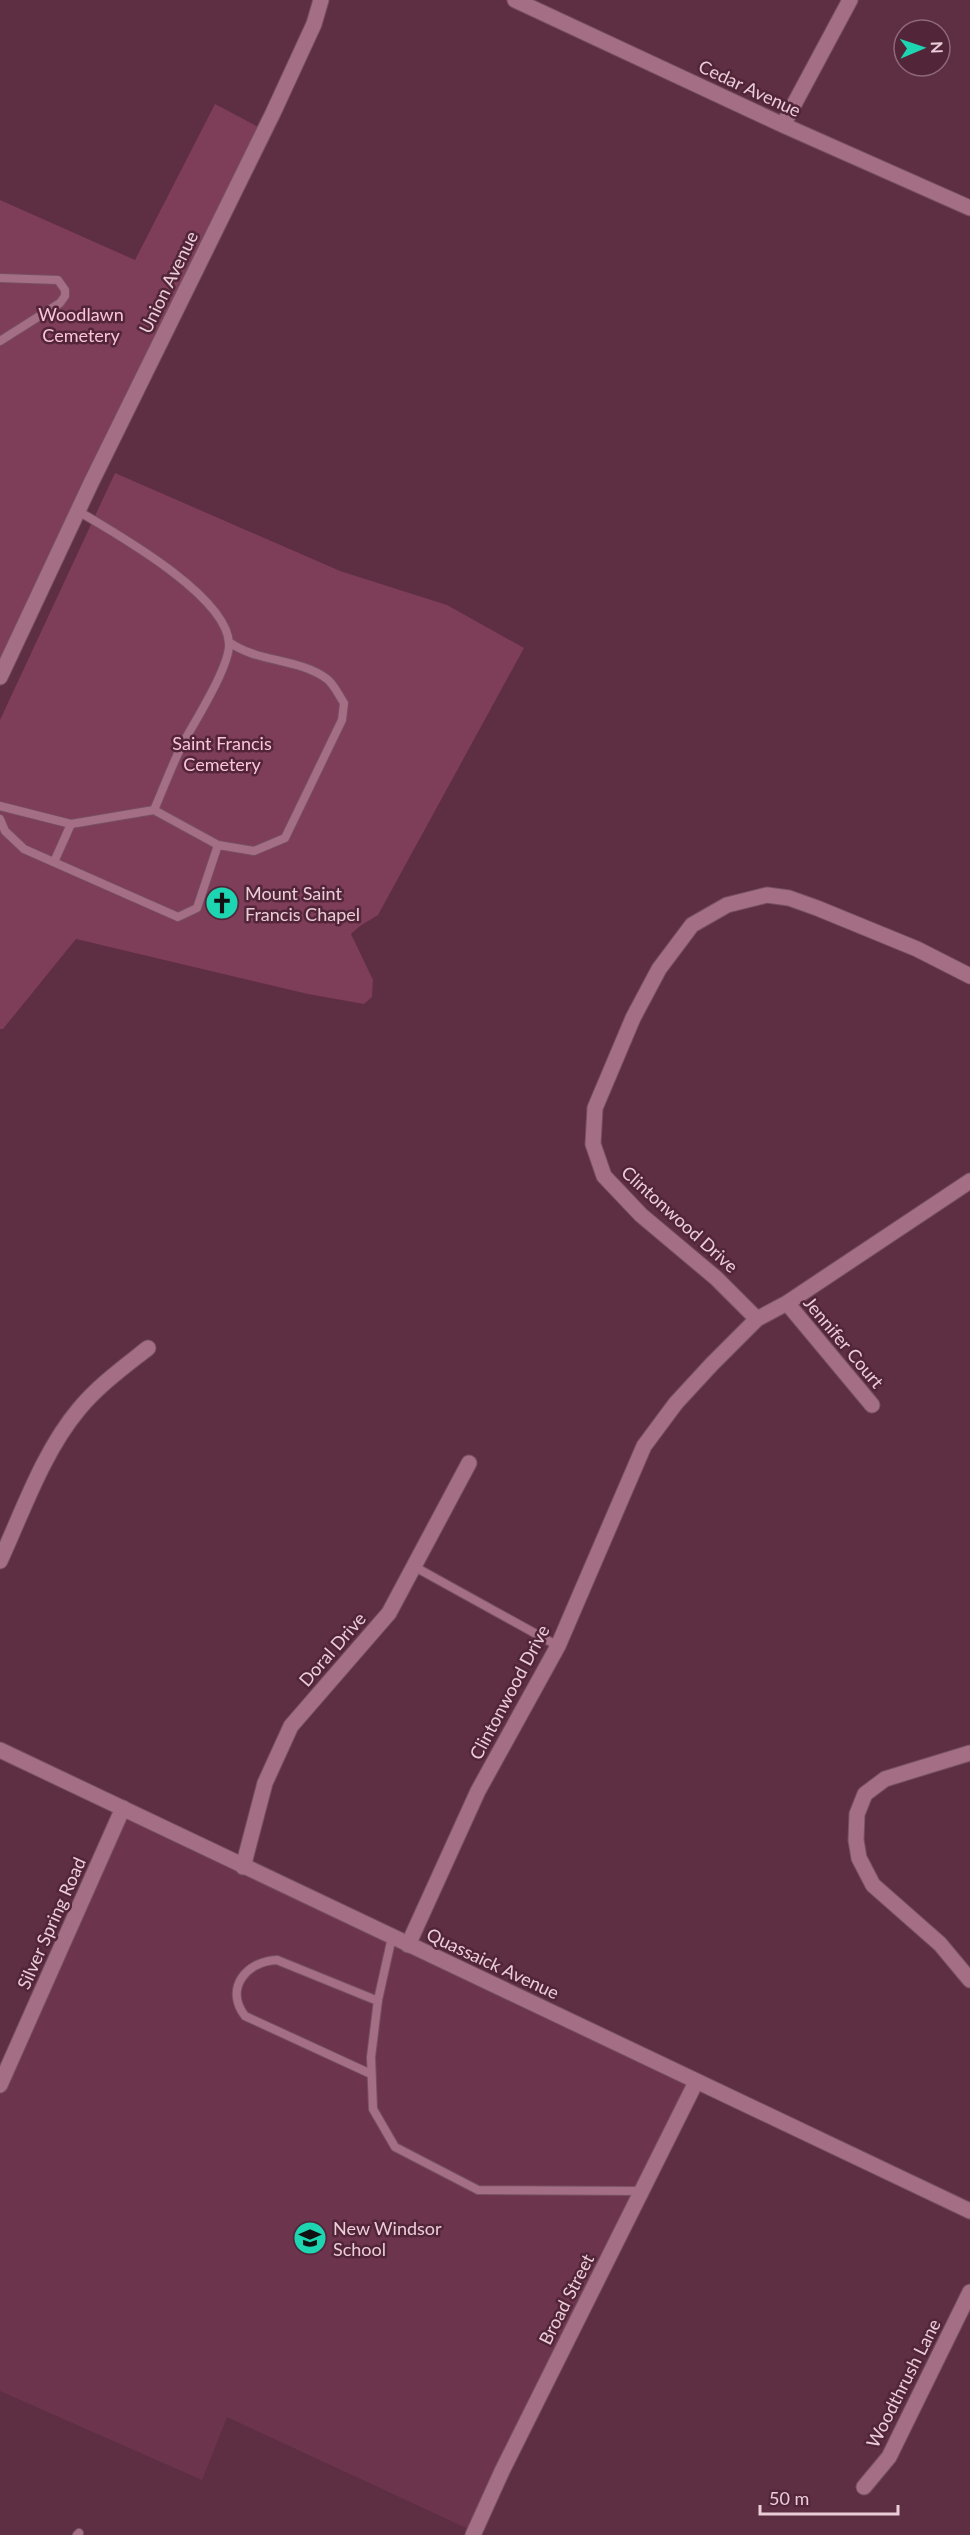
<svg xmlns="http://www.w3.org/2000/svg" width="970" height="2535" viewBox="0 0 970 2535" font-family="Lato,sans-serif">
<rect width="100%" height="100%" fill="#5e2f43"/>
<path fill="#6c354d" d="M123,1808L696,2082L475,2532L227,2417L202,2480L0,2391V2085Z"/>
<path fill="#7e3d59" d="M215,104L264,130L0,686V200L135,260Z
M115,473L340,571L447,605L524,648L378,915L360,926L351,934L373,980L372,997L364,1004L308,994L76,939L3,1029H0V720Z"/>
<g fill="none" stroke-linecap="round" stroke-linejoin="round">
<defs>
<path id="service" d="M0,278L58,280L65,290V296L60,303L0,341
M0,806L71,824L154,810C163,789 171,768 181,747C193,724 230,667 229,644C228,596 115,533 78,511
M154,810L218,845L254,851L285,838L342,720L344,703C339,696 334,684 327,679C299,658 258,663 229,642
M0,819L5,831L24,849L178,917L197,908L218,845
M54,862L71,824
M415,1567L558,1646
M392,1937L378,2000L371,2057L373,2109L395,2147L478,2190L642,2191
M371,2074L245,2016C224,1989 246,1961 277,1960L378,2001
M77,2535L79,2533"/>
<path id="minor" d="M515,0L783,125L970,208
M783,125L850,0
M787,1303L872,1405
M757,1319L716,1278L641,1215L604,1176L593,1144L595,1108L633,1018L659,969L692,925L727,905L767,895L789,898L817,908L917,949L970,976
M0,1561C23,1511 43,1452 79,1409C99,1385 124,1367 148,1348
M970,1753L885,1779L865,1794L857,1814L856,1840L859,1858L873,1885L940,1944L970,1980
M243,1867L265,1783L291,1726L389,1613L469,1463
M408,1945L478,1791L558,1646L644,1446L676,1403L712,1364L757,1319L787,1303L970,1181
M0,2085L123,1808
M864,2487L889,2457L970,2292
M473,2535L502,2471L696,2082"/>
<path id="tertiary" d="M0,677L91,483L273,113L314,24L321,0"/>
<path id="secondary" d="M0,1750L970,2211"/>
</defs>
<use href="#service" stroke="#775062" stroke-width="10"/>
<use href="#minor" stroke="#775062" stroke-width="17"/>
<use href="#tertiary" stroke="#775062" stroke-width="17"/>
<use href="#secondary" stroke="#775062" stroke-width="17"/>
<use href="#service" stroke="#a46f84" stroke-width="8"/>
<use href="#minor" stroke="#a46f84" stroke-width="15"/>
<use href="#tertiary" stroke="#a46f84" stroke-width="15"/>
<use href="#secondary" stroke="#a46f84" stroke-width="15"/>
</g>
<defs>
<symbol id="church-disc" viewBox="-11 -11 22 22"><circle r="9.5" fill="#1ed5b1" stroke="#522539"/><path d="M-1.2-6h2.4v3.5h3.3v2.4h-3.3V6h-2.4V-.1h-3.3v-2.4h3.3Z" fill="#111"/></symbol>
<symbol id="school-disc" viewBox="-11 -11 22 22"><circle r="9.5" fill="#1ed5b1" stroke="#522539"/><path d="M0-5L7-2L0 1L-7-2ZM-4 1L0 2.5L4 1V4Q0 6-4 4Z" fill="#111"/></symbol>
</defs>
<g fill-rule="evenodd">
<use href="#church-disc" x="203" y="884" width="38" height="38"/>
<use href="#school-disc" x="291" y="2219" width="38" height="38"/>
</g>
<g text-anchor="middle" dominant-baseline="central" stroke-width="5" stroke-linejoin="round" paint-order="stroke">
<g font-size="18" fill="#ebcdd8" stroke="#522539">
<text transform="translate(750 88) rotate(25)">Cedar Avenue</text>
<text transform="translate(168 282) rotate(-64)">Union Avenue</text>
<text transform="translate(680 1219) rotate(42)">Clintonwood Drive</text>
<text transform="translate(844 1342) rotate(50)">Jennifer Court</text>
<text transform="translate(332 1649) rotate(-49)">Doral Drive</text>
<text transform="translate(509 1692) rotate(-62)">Clintonwood Drive</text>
<text transform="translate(51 1923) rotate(-66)">Silver Spring Road</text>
<text transform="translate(493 1963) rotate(25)">Quassaick Avenue</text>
<text transform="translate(566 2299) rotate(-63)">Broad Street</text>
<text transform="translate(903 2383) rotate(-63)">Woodthrush Lane</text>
</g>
<g font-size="18" fill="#fcc4d9" stroke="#522539">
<text x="81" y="314">Woodlawn<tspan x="81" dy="21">Cemetery</tspan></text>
<text x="222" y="743">Saint Francis<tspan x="222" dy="21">Cemetery</tspan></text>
</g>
<g font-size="18" fill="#ebcdd8" stroke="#522539" text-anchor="start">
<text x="245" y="893">Mount Saint<tspan x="245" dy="21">Francis Chapel</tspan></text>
<text x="333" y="2228">New Windsor<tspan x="333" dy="21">School</tspan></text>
</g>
</g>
<g transform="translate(922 48) rotate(88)"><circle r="28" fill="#522539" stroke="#8f6879" stroke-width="1.5"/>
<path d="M0-4.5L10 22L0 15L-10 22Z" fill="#1ed5b1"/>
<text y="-9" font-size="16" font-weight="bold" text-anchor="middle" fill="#ebcdd8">N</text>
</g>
<path d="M760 2505v9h138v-9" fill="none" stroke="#ebcdd8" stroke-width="3"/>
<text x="769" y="2505" font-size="18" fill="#ebcdd8" stroke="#522539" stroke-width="4.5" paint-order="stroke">50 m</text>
</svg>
